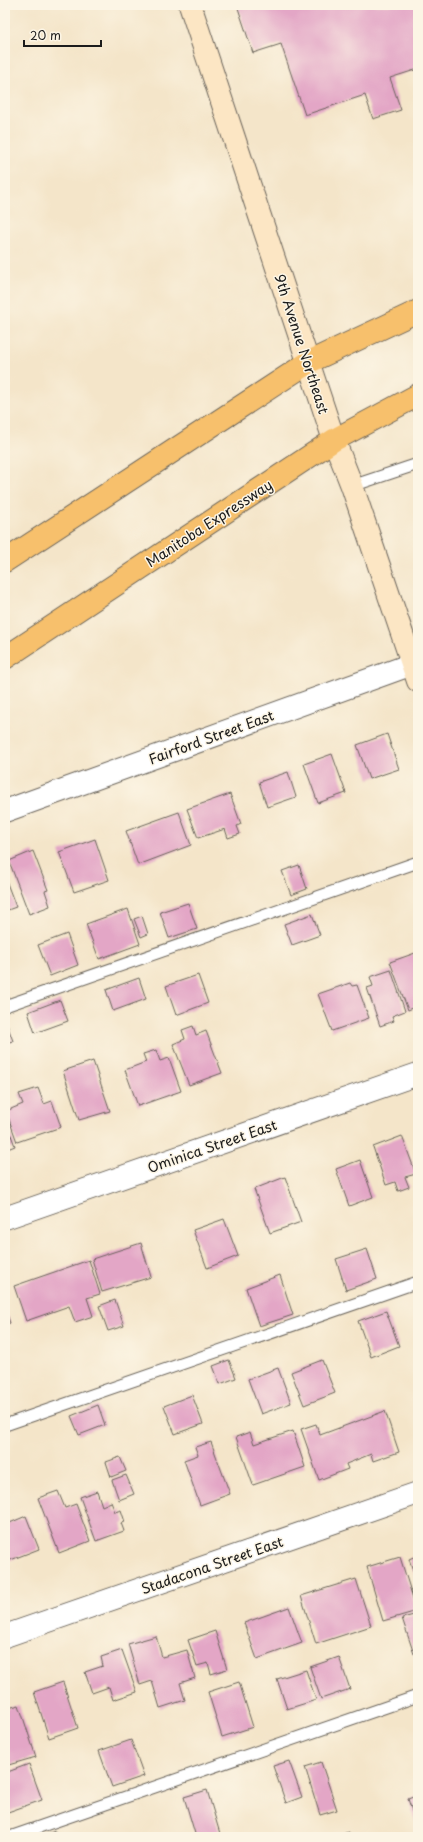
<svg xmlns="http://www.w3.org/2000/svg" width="423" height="1842" viewBox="0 0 423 1842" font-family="'Playpen Sans',sans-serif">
<rect width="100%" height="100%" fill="#fcf5e5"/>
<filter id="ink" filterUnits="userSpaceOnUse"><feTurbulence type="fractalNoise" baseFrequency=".025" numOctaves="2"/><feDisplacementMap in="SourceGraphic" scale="8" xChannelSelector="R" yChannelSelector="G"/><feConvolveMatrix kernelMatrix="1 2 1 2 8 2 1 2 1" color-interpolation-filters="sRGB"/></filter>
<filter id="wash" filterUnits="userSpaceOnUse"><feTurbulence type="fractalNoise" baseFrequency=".012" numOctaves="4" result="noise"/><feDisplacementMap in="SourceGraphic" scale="16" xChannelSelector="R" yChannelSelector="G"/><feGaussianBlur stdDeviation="0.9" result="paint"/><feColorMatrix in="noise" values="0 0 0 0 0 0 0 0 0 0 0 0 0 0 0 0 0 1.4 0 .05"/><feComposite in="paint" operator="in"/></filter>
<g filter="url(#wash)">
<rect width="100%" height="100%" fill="#f4e5c9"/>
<g id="blocks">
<path fill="#e3a6c6" d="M237,5H418V69L390,78L401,110L373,119L365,95L305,115L281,44L253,53Z
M387,734L399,769L369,779L357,745Z
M332,754L346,793L318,803L304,764Z
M288,772L296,797L267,807L259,782Z
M230,794L241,824L237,826L240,834L228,838L225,829L198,838L187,809Z
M179,812L191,845L138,865L126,831Z
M95,839L109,880L74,892L59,852Z
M33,851L48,890L45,891L50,906L29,914L9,861Z
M299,865L307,889L291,895L282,871Z
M5,878L16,907L5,911Z
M188,903L197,929L169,938L160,912Z
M128,909L140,944L99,959L86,924Z
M312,914L320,935L292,945L284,924Z
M142,916L148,934L141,937L134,919Z
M67,934L78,965L50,976L38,945Z
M418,952V1006L408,1010L390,962Z
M391,970L405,1011L392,1016L394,1021L380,1026L367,988L373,986L370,977Z
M198,975L208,1003L176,1015L166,986Z
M139,978L146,999L113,1011L106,990Z
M350,983L352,986L357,985L369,1018L332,1031L318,994Z
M60,1000L68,1021L35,1033L28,1012Z
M5,1019L13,1041L5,1043Z
M193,1026L196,1035L206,1031L222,1073L189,1085L173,1044L185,1039L182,1030Z
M156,1050L160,1061L169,1058L181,1091L138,1106L125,1070L146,1062L143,1054Z
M93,1061L110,1111L79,1120L63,1071Z
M38,1088L44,1104L52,1101L61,1127L17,1142L6,1111L23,1104L19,1094Z
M5,1119L15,1146L5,1150Z
M402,1136L416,1174L405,1177L409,1187L398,1191L395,1182L386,1185L373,1147Z
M360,1160L373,1197L349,1206L336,1169Z
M285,1177L301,1222L270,1233L254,1189Z
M224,1219L238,1256L207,1268L193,1230Z
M141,1243L151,1277L102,1292L92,1259Z
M367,1249L377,1279L346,1290L336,1259Z
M89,1260L100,1294L87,1298L93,1316L75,1322L69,1306L26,1321L14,1286Z
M280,1275L293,1315L259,1326L246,1288Z
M115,1300L124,1326L108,1331L99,1306Z
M5,1309L10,1323L5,1325Z
M386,1311L399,1346L371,1357L358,1321Z
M229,1360L236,1378L220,1384L213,1366Z
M322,1360L335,1393L304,1405L291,1372Z
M278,1368L291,1403L261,1414L248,1379Z
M192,1395L203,1424L175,1434L164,1406Z
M98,1405L105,1425L79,1435L71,1416Z
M385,1411L399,1452L373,1461L371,1454L346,1464L348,1469L319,1480L301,1429L316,1424L320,1435Z
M293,1431L305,1467L253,1485L236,1437L250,1432L254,1444Z
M211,1442L230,1494L200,1505L184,1460L198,1455L195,1447Z
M120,1457L126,1471L111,1477L106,1462Z
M126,1475L134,1494L119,1500L112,1480Z
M58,1491L65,1508L76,1504L90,1541L59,1553L38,1498Z
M97,1491L102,1506L111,1502L115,1512L121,1510L125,1522L121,1523L124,1531L96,1541L80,1497Z
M26,1516L39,1549L8,1561L5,1552V1525Z
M418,1555V1585L409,1559Z
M400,1557L417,1611L383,1621L367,1567Z
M356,1579L371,1626L316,1644L301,1596Z
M289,1607L302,1643L257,1659L244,1623Z
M418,1614V1653L414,1654L402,1618Z
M215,1631L227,1669L211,1674L208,1663L197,1666L188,1640Z
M156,1636L162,1657L187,1650L195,1678L180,1683L185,1700L160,1708L152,1681L140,1685L128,1644Z
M122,1650L137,1692L113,1700L109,1687L92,1693L85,1672L103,1666L101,1657Z
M339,1657L350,1689L321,1699L310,1667Z
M306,1670L316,1700L287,1709L277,1679Z
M63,1682L78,1728L49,1738L34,1692Z
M239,1682L253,1727L222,1737L208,1692Z
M19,1705L36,1757L5,1766V1709Z
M131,1740L144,1776L112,1787L99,1751Z
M289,1761L302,1797L286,1803L273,1766Z
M321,1762L337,1810L320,1815L305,1767Z
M29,1764L42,1800L5,1813V1773Z
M207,1790L221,1837H196L184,1797Z
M418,1795V1829L408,1799Z
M55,1831L57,1837H39Z
M348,1832L349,1837H335Z"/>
</g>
</g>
<g filter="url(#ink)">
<use href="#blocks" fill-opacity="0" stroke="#686259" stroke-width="1"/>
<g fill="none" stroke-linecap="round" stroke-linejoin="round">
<defs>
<path id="lane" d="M352,486L418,464
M5,1006L418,862
M5,1425L418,1282
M10,1837L418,1696"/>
<path id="street" d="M5,811L418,662
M5,1218L418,1074
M5,1636L418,1493"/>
<path id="secondary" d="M190,5L334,440L352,486L418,681"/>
<path id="primary" d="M5,561L309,362L418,311
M5,658L334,440L418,395"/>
</defs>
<use href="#lane" stroke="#686259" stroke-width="13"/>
<use href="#street" stroke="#686259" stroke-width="24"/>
<use href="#secondary" stroke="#686259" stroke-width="24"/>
<use href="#primary" stroke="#686259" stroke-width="24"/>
<use href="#lane" stroke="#fff" stroke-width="11"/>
<use href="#street" stroke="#fff" stroke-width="22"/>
<use href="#secondary" stroke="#fce6c4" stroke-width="22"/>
<use href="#primary" stroke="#f7c06c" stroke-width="22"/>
</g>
</g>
<g text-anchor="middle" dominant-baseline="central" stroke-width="3" stroke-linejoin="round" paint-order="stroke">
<g font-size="14" fill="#1c1c1c" stroke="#fcf5e5">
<text transform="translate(302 344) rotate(72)">9th Avenue Northeast</text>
<text transform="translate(209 523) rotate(-33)">Manitoba Expressway</text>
<text transform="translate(211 737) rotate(-20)">Fairford Street East</text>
<text transform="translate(212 1146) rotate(-19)">Ominica Street East</text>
<text transform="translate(212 1565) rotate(-19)">Stadacona Street East</text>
</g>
</g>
<rect width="423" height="1842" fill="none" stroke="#fcf5e5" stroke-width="20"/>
<path d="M24 40v6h77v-6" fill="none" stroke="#1c1c1c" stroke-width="2"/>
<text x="30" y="40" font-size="12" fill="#1c1c1c" stroke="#fcf5e5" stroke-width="3" paint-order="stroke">20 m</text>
</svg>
